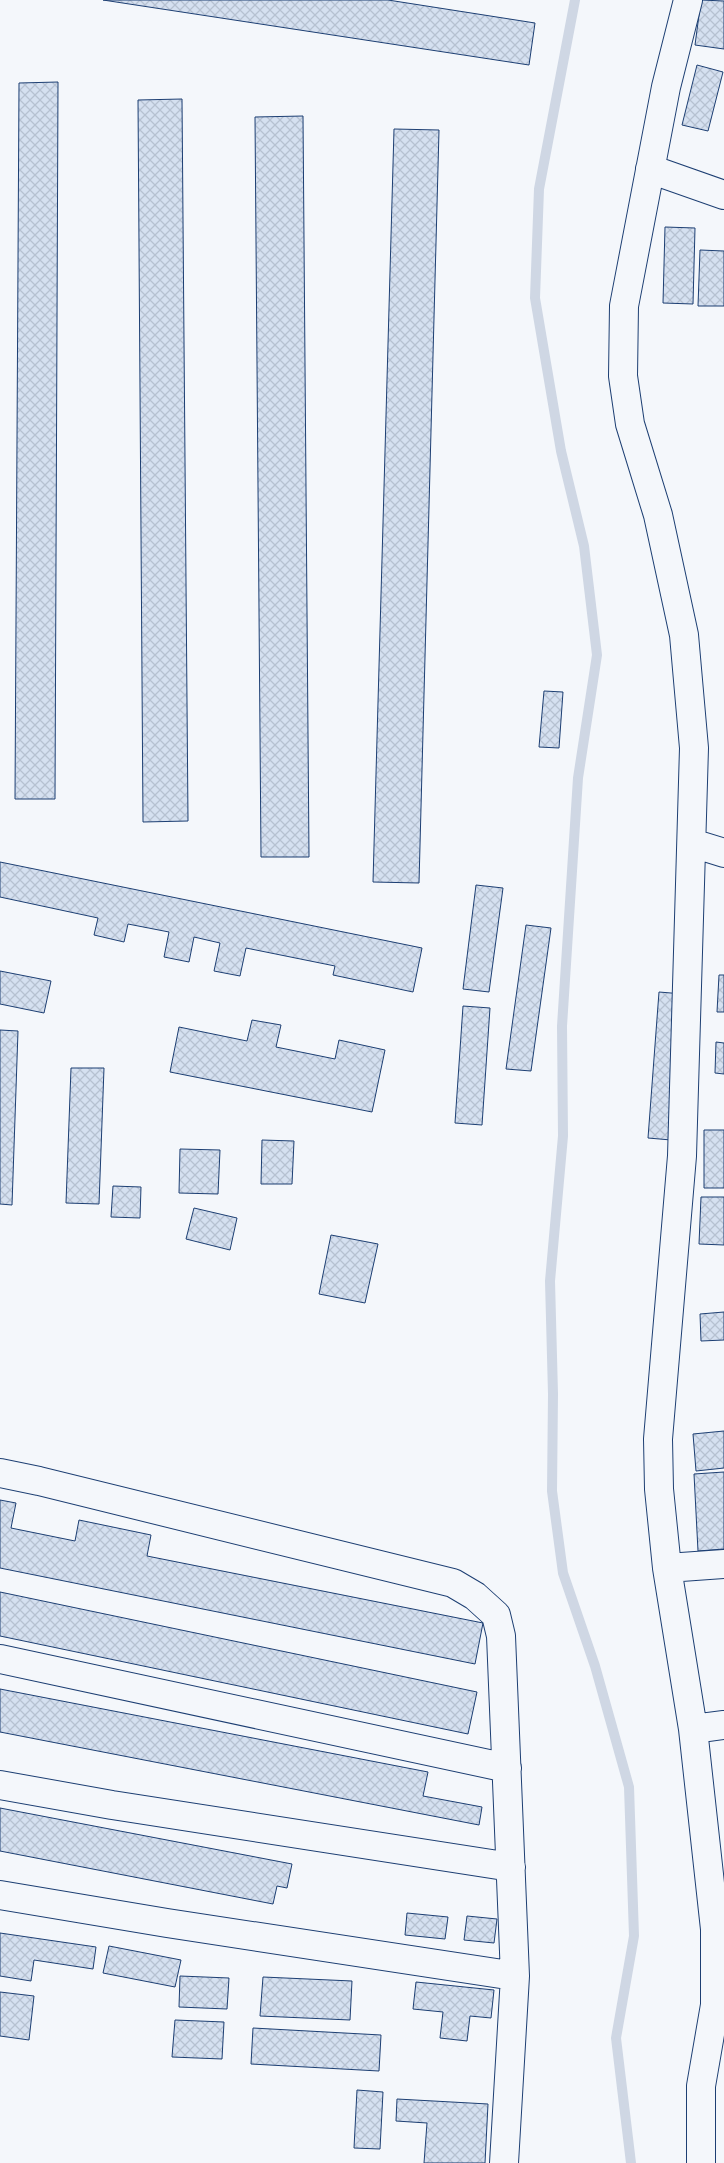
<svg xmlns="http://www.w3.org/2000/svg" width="724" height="2163" viewBox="0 0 724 2163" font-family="Spectral,serif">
<defs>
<pattern id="building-cross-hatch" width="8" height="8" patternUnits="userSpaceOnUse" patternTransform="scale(1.25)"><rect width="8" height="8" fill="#d5e0f0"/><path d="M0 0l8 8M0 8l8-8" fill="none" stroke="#b6c1d1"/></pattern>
</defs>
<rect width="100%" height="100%" fill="#f4f7fb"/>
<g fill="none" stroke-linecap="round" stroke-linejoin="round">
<path stroke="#cfd7e4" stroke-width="10" d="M575,0L539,189L535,298L561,451L584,546L597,655L578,778L562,1026L563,1136L550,1281L553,1394L552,1491L563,1573L595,1666L629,1787L634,1936L616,2038L631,2163"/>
</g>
<path fill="url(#building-cross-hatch)" stroke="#1d3f73" d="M103,0H388L535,23L529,65Z
M701,0L724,1V49L695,45Z
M697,65L723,72L708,131L682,125Z
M58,82L55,799H15L19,83Z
M182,99L188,821L143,822L138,100Z
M303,116L309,857H261L255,117Z
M394,129L439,130L419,883L373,882Z
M665,227L695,228L693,304L663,303Z
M700,250L724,251V306H698Z
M544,691L563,692L559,748L539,747Z
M0,862L422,948L413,992L333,975L335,966L246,948L240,976L214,971L220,943L194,937L189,962L164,957L169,932L128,924L124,942L94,935L98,918L0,897Z
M476,885L503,888L489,992L463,989Z
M526,925L551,928L531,1071L506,1069Z
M0,971L51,981L44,1013L0,1004Z
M719,975H724V1012H717Z
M659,992L683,994L671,1140L648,1138Z
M463,1006L490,1008L482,1125L455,1123Z
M252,1020L281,1025L276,1047L335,1059L339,1040L385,1050L372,1112L170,1072L179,1027L247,1041Z
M0,1030L18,1031L12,1205L0,1204Z
M716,1042L724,1043V1074L715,1073Z
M71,1068H104L99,1204L66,1203Z
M704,1130H724V1188H704Z
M262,1140L294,1141L292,1184H261Z
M180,1149L220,1150L218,1194L179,1193Z
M113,1186L141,1187L140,1218L111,1217Z
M701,1197H724V1245L699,1244Z
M194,1208L237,1218L230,1250L186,1239Z
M331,1235L378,1244L365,1303L319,1294Z
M724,1312V1340L701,1341L700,1314Z
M724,1431V1468L696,1471L693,1434Z
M724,1472V1549L698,1551L694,1474Z
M0,1500L16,1503L11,1528L75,1541L79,1520L151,1535L147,1556L483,1623L475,1664L0,1568Z
M0,1592L477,1692L468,1734L0,1636Z
M0,1689L428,1772L423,1796L482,1807L479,1825L0,1732Z
M0,1808L292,1864L287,1888L277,1886L273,1904L0,1851Z
M407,1913L448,1917L445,1939L405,1935Z
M467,1916L497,1919L494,1943L464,1940Z
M0,1933L96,1947L93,1969L34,1960L31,1981L0,1976Z
M109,1946L181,1960L175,1987L103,1973Z
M180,1976L229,1978L227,2009L179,2007Z
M263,1977L352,1981L350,2020L260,2016Z
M416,1982L494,1990L491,2018L470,2016L467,2041L440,2038L443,2012L413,2009Z
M0,1992L34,1996L29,2040L0,2036Z
M175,2020L224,2022L222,2059L172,2057Z
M253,2028L381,2035L379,2071L251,2064Z
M357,2090L383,2092L380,2149L354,2148Z
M397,2099L488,2104L485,2163H424L427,2123L396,2121Z"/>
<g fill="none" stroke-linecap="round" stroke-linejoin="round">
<defs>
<path id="street" d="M688,0L666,87L624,306L623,376L630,424L658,515L684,635L694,748L682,1156L658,1439L659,1489L667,1568L693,1729L715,1929V2005L701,2086V2163
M650,169L724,195
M692,843L724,853
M0,1473L39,1481L453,1583L475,1596L496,1615L501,1636L515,1976L504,2163
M667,1568L724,1564
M0,1659L507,1768
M693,1729L724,1725
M0,1785L112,1805L511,1867
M0,1895L167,1923L515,1976"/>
</defs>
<use href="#street" stroke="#1d3f73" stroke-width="30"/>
<use href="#street" stroke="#f4f7fb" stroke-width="28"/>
</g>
</svg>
